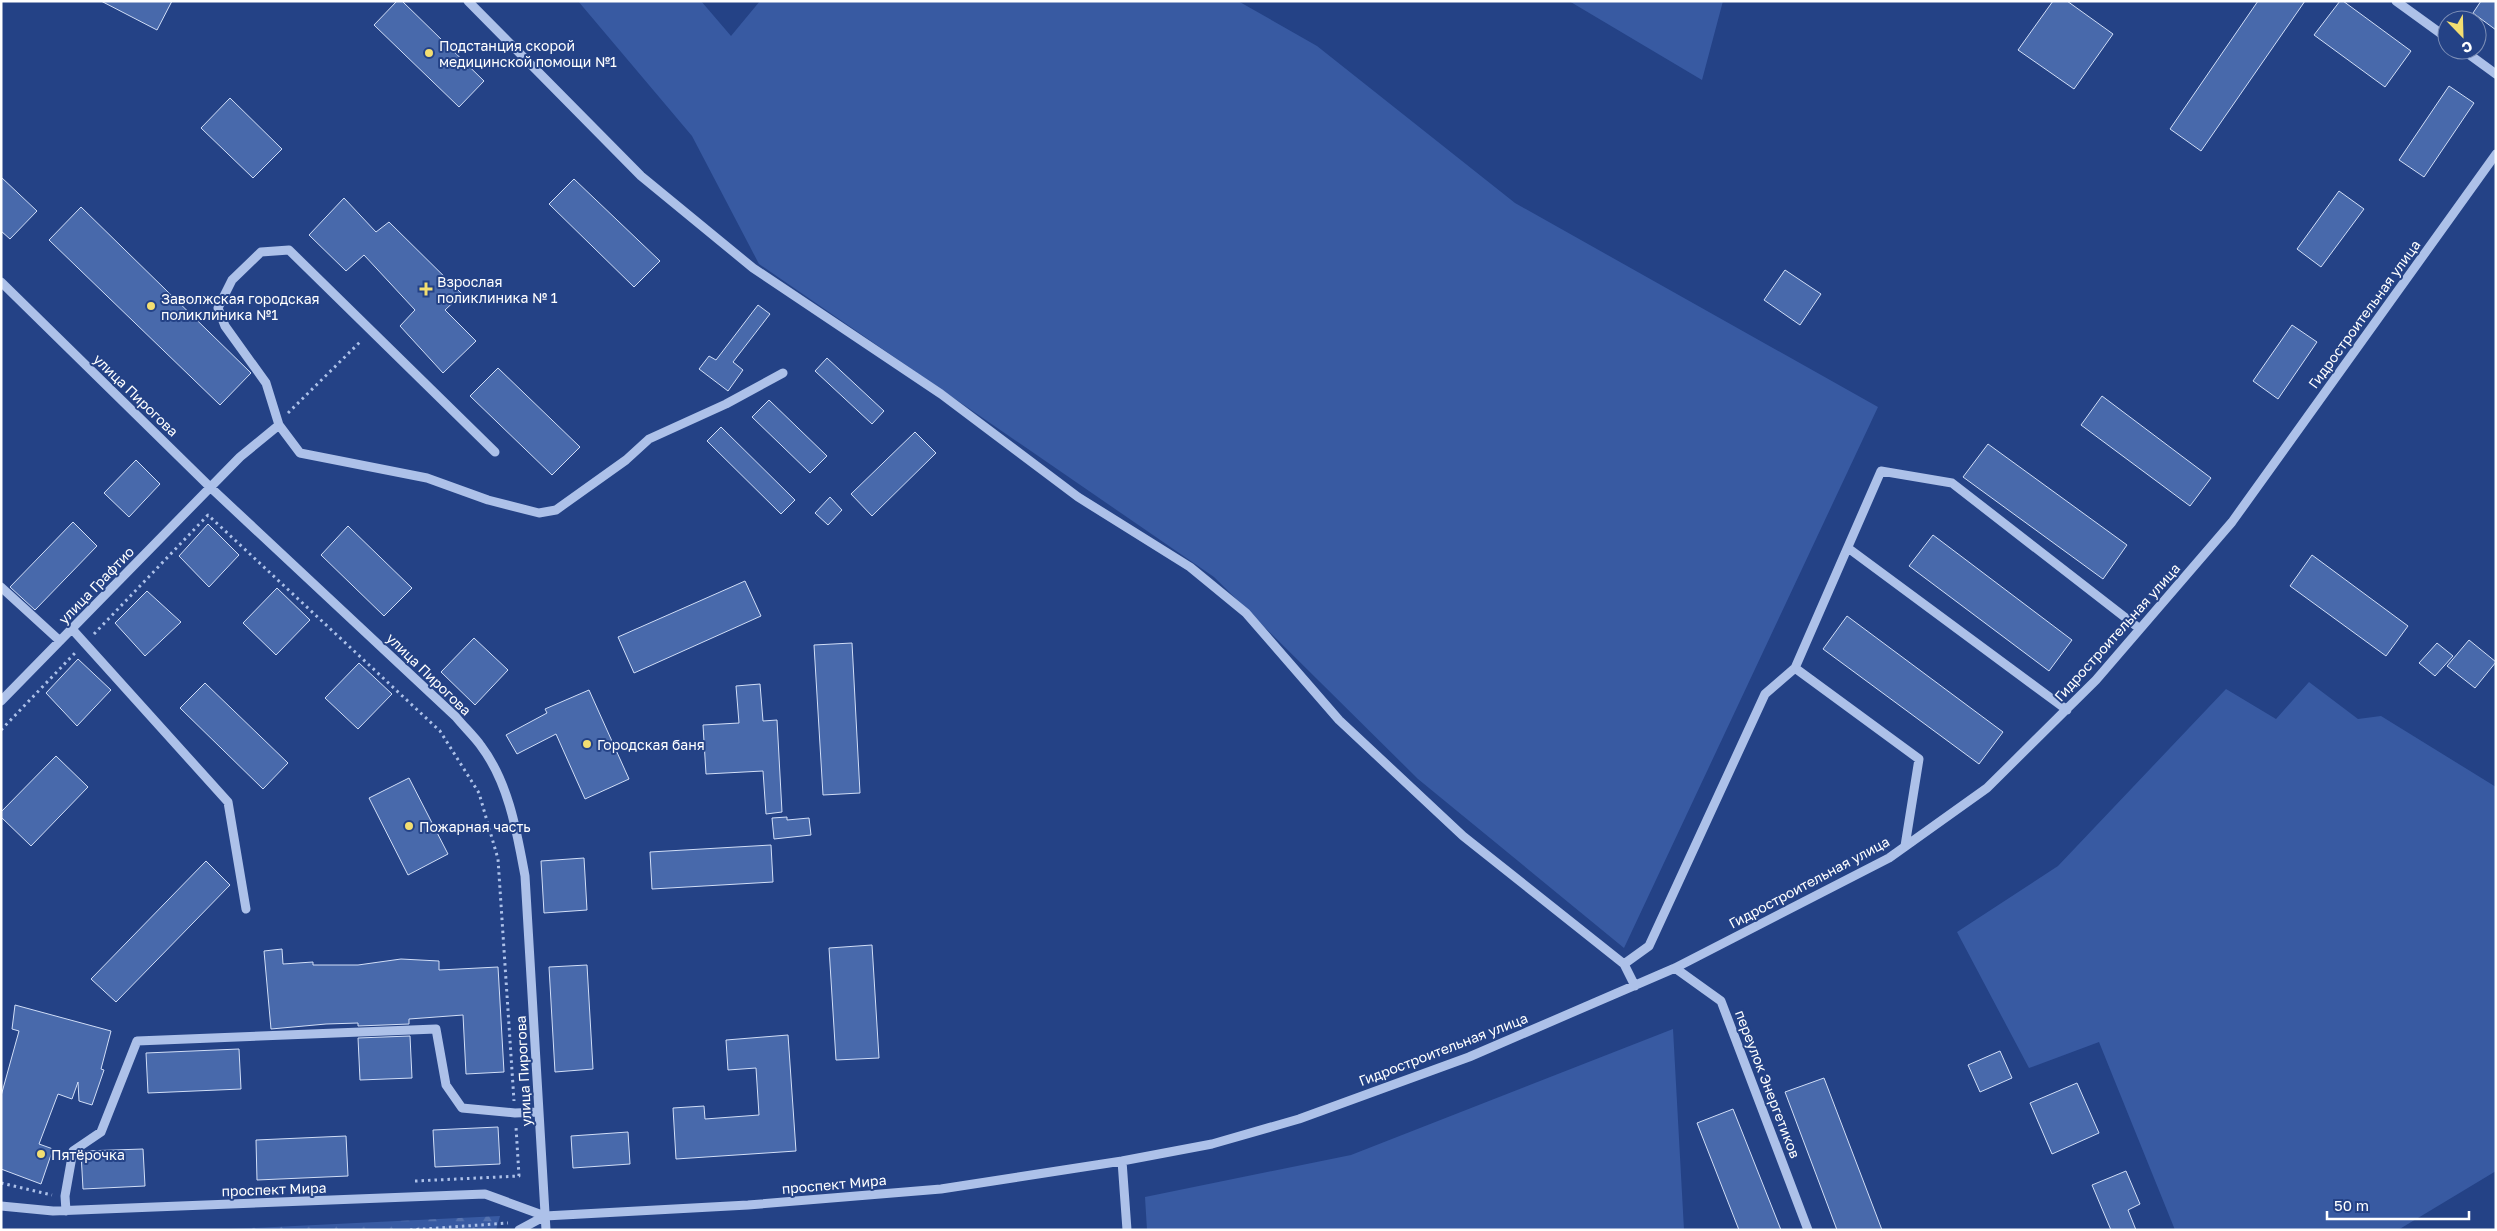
<svg xmlns="http://www.w3.org/2000/svg" width="2497" height="1231" viewBox="0 0 2497 1231" font-family="'Golos Text',sans-serif">
<defs>
<pattern id="forest-firs" width="22" height="20" patternUnits="userSpaceOnUse" patternTransform="scale(1.25)"><rect width="22" height="20" fill="#385aa2"/><path d="M5 1l3.5 6h-7zM16 11l3.5 6h-7z" fill="#5673b0"/></pattern>
</defs>
<rect width="100%" height="100%" fill="#244286"/>
<path fill="#385aa2" d="M578,1H701L731,36L760,1H1238L1317,46L1515,203L1878,407L1624,948L1418,779L1214,577L759,264L692,136Z
M1569,1H1723L1702,80Z
M2309,682L2358,719L2381,716L2496,787V1171L2398,1230H2175L2099,1042L2029,1068L1957,932L2058,866L2226,689L2276,719Z
M1673,1029L1684,1230H1147L1145,1197L1351,1155Z"/>
<path fill="url(#forest-firs)" d="M500,1216L496,1230H210Z"/>
<path fill="#4869ab" stroke="#d1def7" d="M101,1H172L157,30Z
M397,1H402L484,81L459,107L374,25Z
M2053,1H2067L2113,34L2074,89L2018,50Z
M2258,1H2305L2201,151L2170,129Z
M2340,1H2343L2411,51L2385,87L2314,35Z
M2481,1H2496V30L2473,13Z
M2449,86L2474,103L2424,177L2399,160Z
M230,98L282,149L253,178L201,128Z
M1,177L37,211L10,239L1,231Z
M574,179L660,261L634,287L549,204Z
M2339,191L2364,209L2321,267L2297,249Z
M344,198L376,232L389,222L462,294L445,310L476,341L443,373L400,326L415,310L364,255L346,271L309,235Z
M81,207L251,373L220,405L49,240Z
M1785,270L1821,294L1800,325L1764,300Z
M758,305L770,314L733,362L743,370L728,391L699,369L709,356L716,360Z
M2292,325L2317,342L2278,399L2253,381Z
M827,358L884,411L872,424L815,371Z
M498,368L580,447L552,475L470,396Z
M2102,396L2211,478L2190,506L2081,425Z
M769,400L827,456L810,473L752,417Z
M721,427L795,500L781,514L707,441Z
M915,432L936,453L872,516L851,494Z
M1988,444L2127,545L2103,579L1963,477Z
M136,460L160,484L129,517L104,493Z
M830,497L842,510L828,525L815,513Z
M73,522L97,546L35,610L10,587Z
M208,524L239,555L209,587L179,556Z
M348,526L412,588L384,616L321,555Z
M1933,535L2072,640L2049,671L1909,566Z
M2312,555L2408,626L2386,656L2290,586Z
M745,581L761,616L634,673L618,637Z
M277,588L310,620L276,655L243,623Z
M147,591L181,622L145,656L115,623Z
M1847,616L2003,732L1979,764L1823,649Z
M474,638L508,670L475,705L441,672Z
M2469,640L2496,662L2475,688L2447,666Z
M852,643L860,793L823,795L814,645Z
M2437,643L2453,656L2435,676L2419,663Z
M78,659L111,690L77,726L46,693Z
M359,663L392,694L358,729L325,698Z
M205,683L288,763L263,789L180,708Z
M760,684L763,721L777,720L782,812L766,814L763,771L706,774L703,725L739,723L736,686Z
M589,690L629,779L585,799L556,734L517,754L506,735L547,713L545,709Z
M56,756L88,787L31,846L1,817V812Z
M409,778L448,854L408,875L369,798Z
M787,817V820L809,818L811,835L774,839L772,818Z
M771,845L773,882L652,889L650,852Z
M584,858L587,910L544,913L541,861Z
M206,861L230,885L116,1002L91,979Z
M872,945L879,1058L836,1060L829,948Z
M282,949L283,964L313,962V965H358L401,959L439,961V970L498,967L504,1072L466,1074L463,1015L409,1019V1024L358,1026V1023L326,1024L271,1029L264,951Z
M587,965L593,1069L555,1072L549,967Z
M15,1005L111,1031L101,1069L104,1070L92,1105L79,1101L78,1082L72,1099L58,1094L39,1144L53,1149L41,1184L1,1169V1096L19,1031L12,1029Z
M788,1035L796,1151L676,1159L673,1108L704,1106L705,1119L759,1115L756,1068L728,1070L726,1040Z
M410,1036L412,1078L360,1080L358,1038Z
M239,1049L241,1089L148,1093L146,1053Z
M2000,1051L2012,1078L1980,1092L1968,1065Z
M1824,1078L1882,1230H1837L1785,1092Z
M2077,1083L2099,1133L2052,1154L2030,1103Z
M1733,1109L1781,1230H1739L1697,1123Z
M498,1127L500,1164L435,1167L433,1130Z
M628,1132L630,1164L573,1168L571,1136Z
M346,1136L348,1176L257,1180L256,1140Z
M143,1149L145,1186L83,1189L81,1153L84,1151Z
M2126,1171L2140,1204L2128,1210L2136,1230H2111L2092,1185Z"/>
<g fill="none" stroke-linecap="round" stroke-linejoin="round">
<path stroke="#adc1e9" stroke-width="3" stroke-dasharray="2.5 4" stroke-linecap="butt" d="M288,413L362,340
M94,634L208,515L440,731L479,793L498,859L514,1101
M1,730L75,653
M415,1181L519,1176L516,1127
M1,1183L52,1195
M410,1230L508,1223"/>
<path stroke="#adc1e9" stroke-width="9" d="M468,1L641,176L753,268L941,394L1078,497L1190,567L1246,613L1339,720L1463,836L1624,964L1635,986
M2396,1L2447,38
M2463,50L2496,74
M1,282L210,487L456,717C464,727 474,736 481,746C509,783 517,833 525,876L546,1230
M279,425L266,383L225,326L218,308L232,280L261,252L289,250L495,452
M1848,548L2067,710
M1,587L60,641
M72,629L228,802L246,909
M1795,668L1919,759L1905,846
M1,701L240,457L279,425L300,453L427,478L488,500L539,513L556,510L626,460L649,439L726,404L783,373
M1624,964L1649,946L1765,694L1795,668L1881,471L1952,483L2140,629
M1675,968L1721,1001L1808,1230
M1122,1161L1127,1230
M1,1206L53,1211L485,1194L545,1216L748,1205L941,1189L1122,1161L1212,1144L1299,1119L1469,1057L1675,968L1889,858L1987,788L2096,680L2232,522L2496,154
M66,1211L65,1196L73,1151L101,1132L137,1041L436,1029L446,1085L462,1108L515,1113L539,1112
M519,1230L545,1216"/>
</g>
<g fill="#f3de71" stroke="#244286" stroke-width="2">
<circle cx="429" cy="53" r="5"/>
<path d="M423.5 281.5h5v5h5v5h-5v5h-5v-5h-5v-5h5z"/>
<circle cx="151" cy="306" r="5"/>
<circle cx="587" cy="744" r="5"/>
<circle cx="409" cy="826" r="5"/>
<circle cx="41" cy="1154" r="5"/>
</g>
<g text-anchor="middle" dominant-baseline="central" stroke-width="4" stroke-linejoin="round" paint-order="stroke">
<g font-size="14" fill="#fff" stroke="#244286" text-anchor="start">
<text x="439" y="45">Подстанция скорой<tspan x="439" dy="16">медицинской помощи №1</tspan></text>
<text x="437" y="281">Взрослая<tspan x="437" dy="16">поликлиника № 1</tspan></text>
<text x="161" y="298">Заволжская городская<tspan x="161" dy="16">поликлиника №1</tspan></text>
<text x="597" y="744">Городская баня</text>
<text x="419" y="826">Пожарная часть</text>
<text x="51" y="1154">Пятёрочка</text>
</g>
<g font-size="14" fill="#fff" stroke="#244286">
<text transform="translate(2364 314) rotate(-54)">Гидростроительная улица</text>
<text transform="translate(136 395) rotate(44)">улица Пирогова</text>
<text transform="translate(96 585) rotate(-46)">улица Графтио</text>
<text transform="translate(2117 632) rotate(-48)">Гидростроительная улица</text>
<text transform="translate(429 674) rotate(44)">улица Пирогова</text>
<text transform="translate(1809 882) rotate(-28)">Гидростроительная улица</text>
<text transform="translate(1443 1049) rotate(-21)">Гидростроительная улица</text>
<text transform="translate(523 1071) rotate(-93)">улица Пирогова</text>
<text transform="translate(1768 1084) rotate(69)">переулок Энергетиков</text>
<text transform="translate(834 1184) rotate(-5)">проспект Мира</text>
<text transform="translate(274 1189) rotate(-2)">проспект Мира</text>
</g>
</g>
<rect width="2497" height="1231" fill="none" stroke="#ffffff" stroke-width="5"/>
<g transform="translate(2462 35) rotate(157)"><circle r="24" fill="#244286" stroke="#7c8eb6"/>
<path d="M0-4L9 19L0 12L-9 19Z" fill="#f3de71"/>
<text y="-8" font-size="14" font-weight="bold" text-anchor="middle" fill="#ffffff">С</text>
</g>
<path d="M2327 1211v8h142v-8" fill="none" stroke="#ffffff" stroke-width="2.5"/>
<text x="2334" y="1211" font-size="15" fill="#ffffff" stroke="#244286" stroke-width="4" paint-order="stroke">50 m</text>
</svg>
